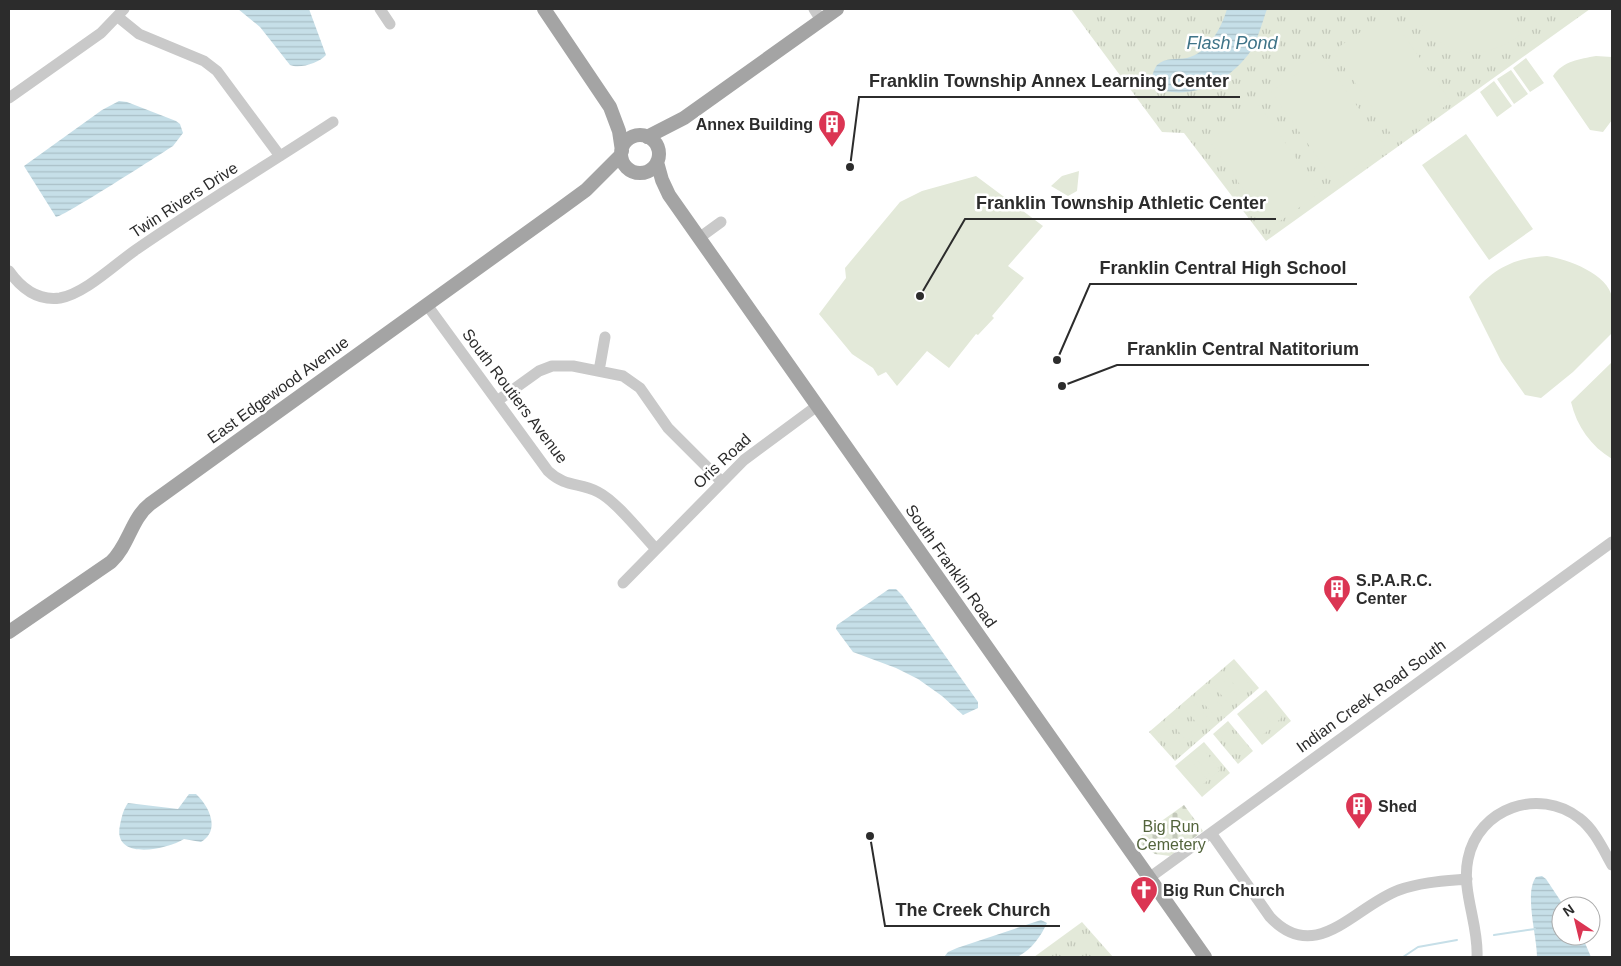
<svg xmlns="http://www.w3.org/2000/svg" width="1621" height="966" viewBox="0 0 1621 966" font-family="Arial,sans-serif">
<defs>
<pattern id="grass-tufts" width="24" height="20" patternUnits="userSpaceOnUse" patternTransform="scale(1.25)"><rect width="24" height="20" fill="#e3e9d9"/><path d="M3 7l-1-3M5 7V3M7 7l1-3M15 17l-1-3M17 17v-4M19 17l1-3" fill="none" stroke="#c3c8ba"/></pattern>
<pattern id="cemetery-stones" width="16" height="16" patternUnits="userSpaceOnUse" patternTransform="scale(1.25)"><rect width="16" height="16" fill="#e3e9d9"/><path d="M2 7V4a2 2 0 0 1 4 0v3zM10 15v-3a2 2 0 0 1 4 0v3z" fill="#c3c8ba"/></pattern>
<pattern id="water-rules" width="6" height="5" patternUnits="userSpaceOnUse" patternTransform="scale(1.25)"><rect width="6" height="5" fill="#c6dfe8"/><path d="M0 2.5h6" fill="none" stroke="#aac0c7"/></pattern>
</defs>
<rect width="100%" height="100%" fill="#fff"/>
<path fill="url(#grass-tufts)" d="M1071,9H1590L1266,241L1184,133L1162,132Z
M1234,659L1259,688L1175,761L1149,732Z
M1266,690L1291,721L1262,745L1237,714Z
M1228,721L1253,751L1238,764L1213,734Z
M1204,742L1230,773L1202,797L1175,766Z
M1082,922L1113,957H1034Z"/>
<path fill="url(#cemetery-stones)" d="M1184,805L1203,831L1170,856L1155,854L1139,843V837Z"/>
<path fill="#e3e9d9" d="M1426,9H1502L1521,34C1483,64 1441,57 1416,16Z
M1527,9H1556L1538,24Z
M1388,13L1451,102L1396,141L1333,51Z
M1322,56L1385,146L1335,182L1271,92Z
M1596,56L1612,57V120L1603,132L1590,130L1553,76C1563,61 1580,59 1596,56Z
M1526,58L1544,83L1530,92L1513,68Z
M1511,70L1528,94L1514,104L1497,79Z
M1494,81L1512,106L1497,117L1480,92Z
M1259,105L1320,193L1270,228L1209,140Z
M1466,134L1533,229L1489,260L1422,165Z
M1079,171L1077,191L1068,196L1051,186L1062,176Z
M976,176L1043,226L1008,266L1024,278L992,316L994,318L978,335L976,334L949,368L927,351L897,386L886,372L878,376L873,368L852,354L819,314L846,278L845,268L900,202L922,191Z
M1547,256C1567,259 1609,274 1612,298C1614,309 1612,322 1612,333L1573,372L1541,398L1525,395L1501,361L1469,297C1492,270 1511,258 1547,256Z
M1612,362V459C1591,446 1577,427 1571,402Z
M1234,667L1251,686L1242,694L1225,674Z
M1221,677L1238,697L1229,704L1213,685Z
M1207,690L1224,709L1215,716L1198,697Z
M1266,698L1282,717L1274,725L1257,706Z
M1193,701L1210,720L1201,728L1185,709Z
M1253,709L1270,729L1261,736L1244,717Z
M1179,715L1195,734L1187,741L1170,722Z
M1166,726L1183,745L1174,753L1157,733Z
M1230,730L1247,749L1238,756L1221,737Z
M1204,750L1220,770L1212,777L1195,758Z
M1191,761L1208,780L1199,788L1183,769Z"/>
<path fill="url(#water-rules)" d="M238,9H309L326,55C319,63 300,69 290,65L260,27Z
M1227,9H1267C1262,23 1257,43 1248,55C1222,87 1188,101 1149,87C1151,81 1153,70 1157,65C1166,57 1176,60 1187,58C1208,53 1221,29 1227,9Z
M119,101L127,102L176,121L180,124L183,133L173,146C159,155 63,217 56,217L24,166L102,110Z
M889,589H896L902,595L978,702V708L963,715L942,696L918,679L896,668L853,652L836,629L837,625Z
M189,794H196C209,806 221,830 201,842L184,839C166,850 112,861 120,825C122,816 123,810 128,803L178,809Z
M1542,876L1546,879L1564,906H1561V936H1582L1591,957H1537C1537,936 1524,893 1536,877Z
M1041,920L1047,923C1041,936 1032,949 1019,956C1011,961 958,957 944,957L948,952L957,948Z"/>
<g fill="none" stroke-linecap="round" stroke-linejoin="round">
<path stroke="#c6dfe8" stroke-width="2" d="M1494,935L1535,929
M1403,957L1418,947L1457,940"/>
<path stroke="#c9c9c9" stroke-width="11" d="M380,9L390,24
M814,9L821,20
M118,17L139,34L204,61L217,71L280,156
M9,98L101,33L124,9
M699,238L721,222
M9,271C21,288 38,301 60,298C86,293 115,264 137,249C201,205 267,165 333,122
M427,305L548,471C566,488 579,482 598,492C616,501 641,533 656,549
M599,371L605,337
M497,401L539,371L552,366H573L623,376L640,388L668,428L722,482
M623,583L744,460L817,406
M1211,833L1270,917C1316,966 1355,906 1399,890C1421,882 1444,881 1467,879
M1149,878L1612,542
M1477,957C1479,925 1461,891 1468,859C1478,808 1539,787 1579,818C1594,829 1603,849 1612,865"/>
<path stroke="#a4a4a4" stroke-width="14" d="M544,9L610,107L619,131L622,151
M621 154a19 19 0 1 1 38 0a19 19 0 1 1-38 0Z
M647,137L684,118L837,9
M657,162L662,180L669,195L1205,957
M9,632L111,562C129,545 131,519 150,504L560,209L586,190L621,155"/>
</g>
<defs>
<symbol id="building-pin" viewBox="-11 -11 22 30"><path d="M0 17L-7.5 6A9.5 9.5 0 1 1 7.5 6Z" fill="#db3553" stroke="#fff"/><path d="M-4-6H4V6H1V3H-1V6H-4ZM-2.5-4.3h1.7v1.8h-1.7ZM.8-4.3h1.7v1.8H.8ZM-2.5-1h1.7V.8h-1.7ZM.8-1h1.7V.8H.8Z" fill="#fff"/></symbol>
<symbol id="church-pin" viewBox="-11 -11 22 30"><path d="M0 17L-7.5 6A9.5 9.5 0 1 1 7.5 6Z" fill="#db3553" stroke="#fff"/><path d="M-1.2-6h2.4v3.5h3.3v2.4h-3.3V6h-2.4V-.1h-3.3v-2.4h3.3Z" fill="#fff"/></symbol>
</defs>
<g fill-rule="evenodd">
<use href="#building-pin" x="816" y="108" width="32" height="43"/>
<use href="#building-pin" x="1321" y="573" width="32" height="43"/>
<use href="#building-pin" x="1343" y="790" width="32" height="43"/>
<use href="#church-pin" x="1128" y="874" width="32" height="43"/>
</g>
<g text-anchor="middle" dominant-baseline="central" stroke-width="5" stroke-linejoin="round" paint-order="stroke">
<g font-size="16" font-weight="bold" fill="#2c2c2c" stroke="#fff" text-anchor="start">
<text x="813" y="124" text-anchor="end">Annex Building</text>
<text x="1356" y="580">S.P.A.R.C.<tspan x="1356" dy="18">Center</tspan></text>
<text x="1378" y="806">Shed</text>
<text x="1163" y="890">Big Run Church</text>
</g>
<g font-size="16" fill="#2c2c2c" stroke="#fff">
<text transform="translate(184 200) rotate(-33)">Twin Rivers Drive</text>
<text transform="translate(278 390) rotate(-36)">East Edgewood Avenue</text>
<text transform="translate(515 396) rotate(53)">South Routiers Avenue</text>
<text transform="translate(722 461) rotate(-43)">Oris Road</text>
<text transform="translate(951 566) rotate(55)">South Franklin Road</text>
<text transform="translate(1371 696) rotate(-36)">Indian Creek Road South</text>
</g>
<g font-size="16" fill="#53643c" stroke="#fff">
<text x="1171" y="826">Big Run<tspan x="1171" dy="18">Cemetery</tspan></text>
</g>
<g font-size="18" font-style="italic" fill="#3f7488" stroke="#fff">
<text x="1232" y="43">Flash Pond</text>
</g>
</g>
<path fill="none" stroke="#2c2c2c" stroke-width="2" d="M850 167L859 97H1240M920 296L965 219H1276M1057 360L1090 284H1357M1062 386L1117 365H1369M870 836L885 926H1060"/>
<g fill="#2c2c2c" stroke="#fff" stroke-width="2">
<circle cx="850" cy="167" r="5"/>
<circle cx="920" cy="296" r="5"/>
<circle cx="1057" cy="360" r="5"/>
<circle cx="1062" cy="386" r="5"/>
<circle cx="870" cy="836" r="5"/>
</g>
<g font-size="18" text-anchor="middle" font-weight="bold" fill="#2c2c2c" stroke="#fff" stroke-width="5" stroke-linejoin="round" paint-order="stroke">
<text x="1049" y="87">Franklin Township Annex Learning Center</text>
<text x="1121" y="209">Franklin Township Athletic Center</text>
<text x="1223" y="274">Franklin Central High School</text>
<text x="1243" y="355">Franklin Central Natitorium</text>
<text x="973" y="916">The Creek Church</text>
</g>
<rect width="1621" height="966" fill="none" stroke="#2c2c2c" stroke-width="20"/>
<g transform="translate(1576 921) rotate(325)"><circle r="24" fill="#ffffff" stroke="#ababab"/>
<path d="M0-4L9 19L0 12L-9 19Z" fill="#db3553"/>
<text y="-8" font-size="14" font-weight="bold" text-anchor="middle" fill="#2c2c2c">N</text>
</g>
</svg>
